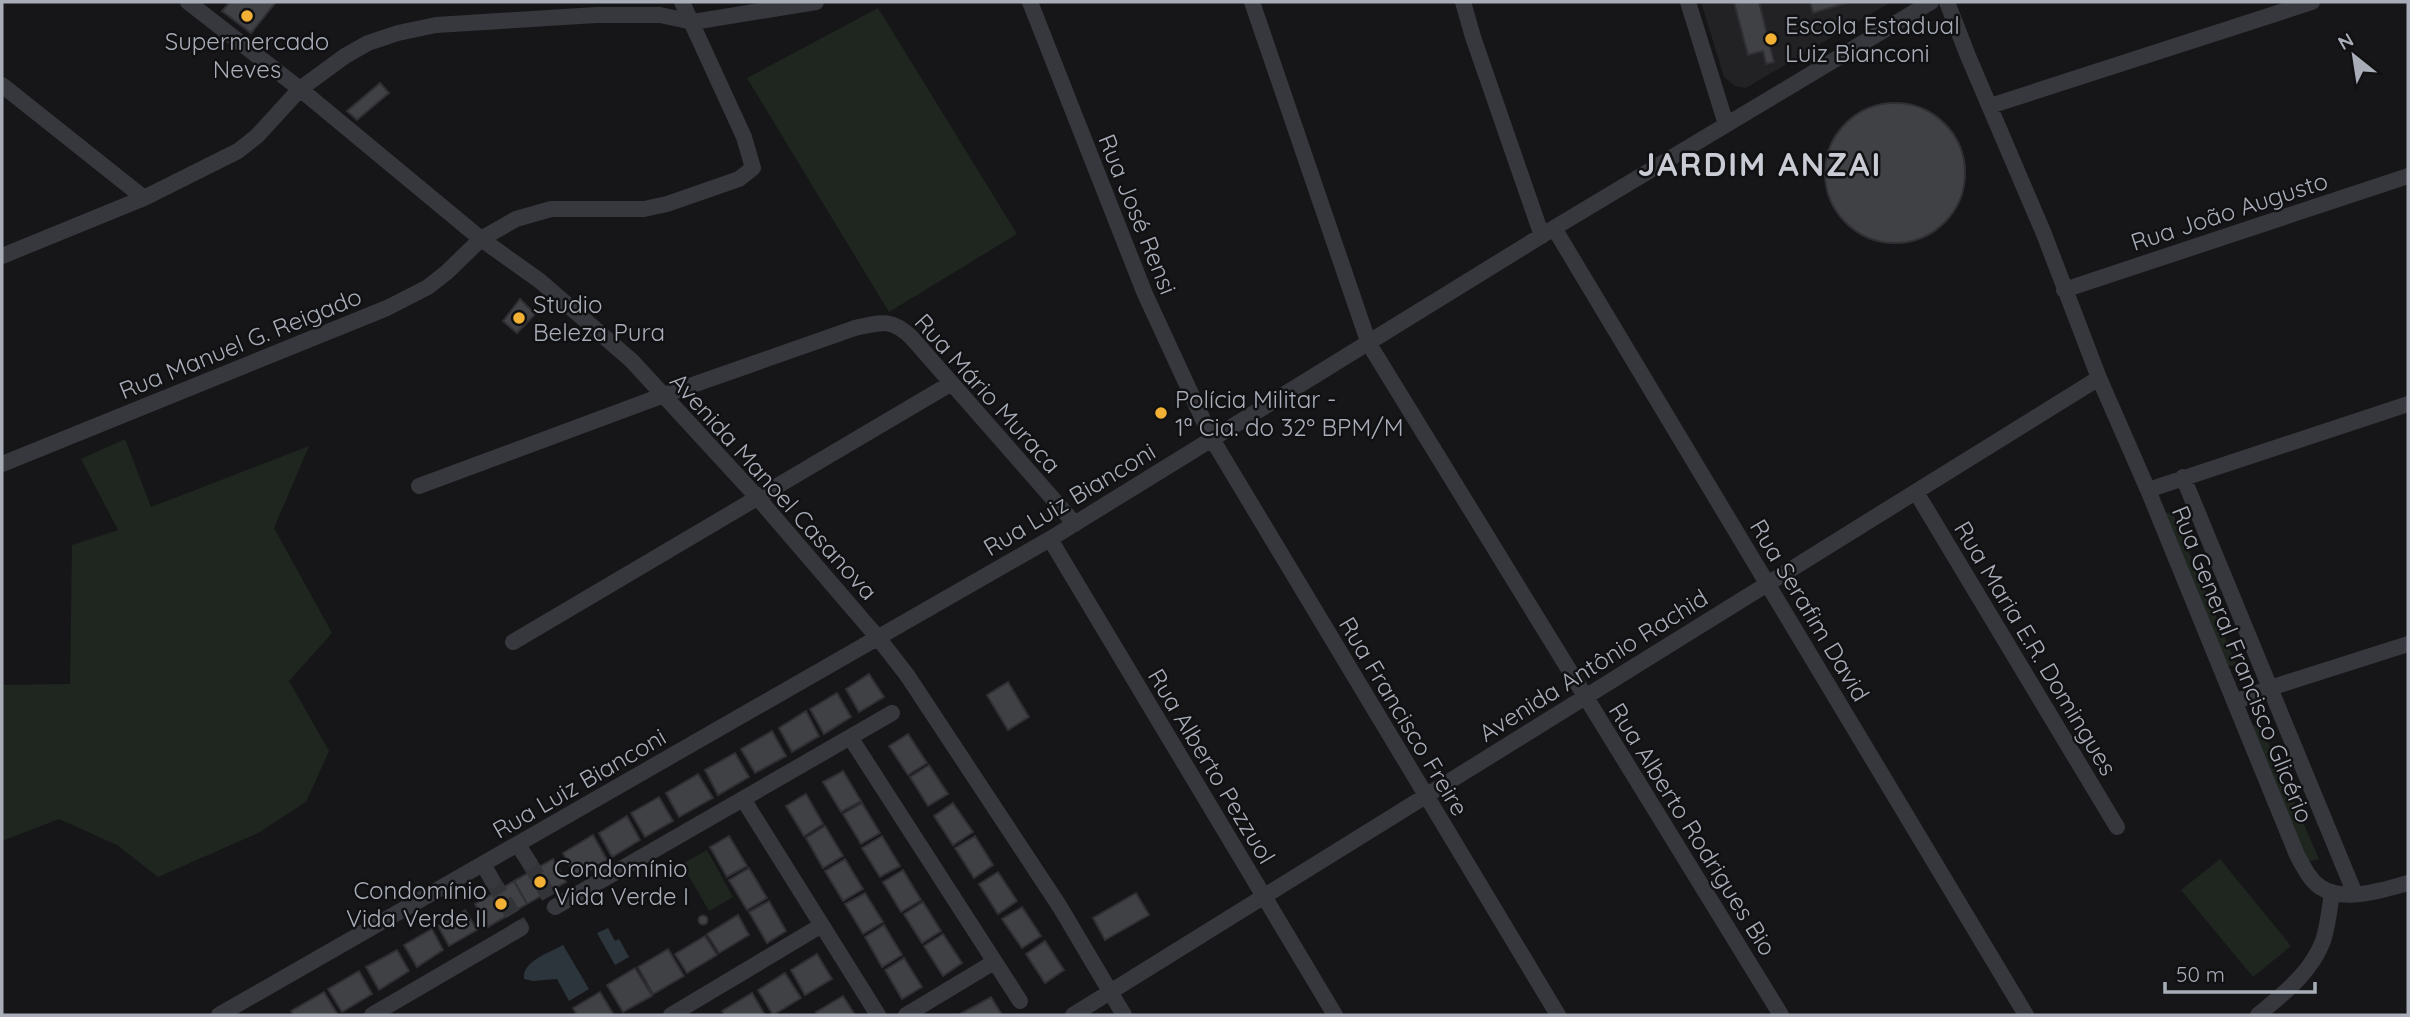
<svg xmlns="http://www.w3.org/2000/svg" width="2410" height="1017" viewBox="0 0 2410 1017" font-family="Quicksand,sans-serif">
<rect width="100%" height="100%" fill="#161618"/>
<path fill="#222225" d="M1701,2H1891L1746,88L1735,86L1724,77Z"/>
<path fill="#1e261f" d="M878,8L1017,234L889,312L747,78Z
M125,439L151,507L309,446L274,528L332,633L289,681L329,751L306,802L258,833L158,877L117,845L59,819L2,841V685L70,684L72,545L118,530L81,459Z
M2172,512L2237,666L2222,665L2160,514Z
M2260,724L2319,859L2307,862L2250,726Z
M707,850L733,897L709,911L682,864Z
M2220,859L2291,946L2253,977L2181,890Z"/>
<path fill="#2c353c" d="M608,928L615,941L619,939L629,957L615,965L597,933Z
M563,945L589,989L569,1001L557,979L533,981L524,979C522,961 549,953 563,945Z"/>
<path fill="#404145" stroke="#303034" stroke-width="2" d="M230,2H276L251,33L222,11Z
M1734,2H1759L1774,62L1766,64L1763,51L1748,55Z
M1810,2H1849L1813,13Z
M380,83L389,93L357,120L347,111Z
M1825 173a70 70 0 1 1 140 0a70 70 0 1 1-140 0Z
M520,299L535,314L517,333L503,321Z
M869,674L884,697L859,712L846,689Z
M1008,682L1029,717L1008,730L987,695Z
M837,693L851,717L824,734L810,709Z
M806,711L819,736L792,752L779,728Z
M772,731L786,756L755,773L741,749Z
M908,734L927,763L908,775L889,746Z
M735,753L749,777L718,795L705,770Z
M929,765L948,794L928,806L910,777Z
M843,771L861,801L841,812L823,782Z
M698,774L713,798L679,817L666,793Z
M806,794L823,824L804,836L786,806Z
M659,797L673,821L645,837L631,813Z
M862,803L880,833L861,844L843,814Z
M953,803L973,832L953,845L934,816Z
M627,816L640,840L612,857L599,833Z
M825,826L843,856L823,868L806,838Z
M593,835L607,860L576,878L563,853Z
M729,836L747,866L727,877L710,847Z
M882,836L900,866L880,877L862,848Z
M975,836L993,865L974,878L955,848Z
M553,859L566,882L527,904L514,881Z
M845,859L863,889L843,901L825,871Z
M749,868L767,898L747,910L729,880Z
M903,870L921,900L901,912L883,882Z
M998,872L1017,901L998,914L979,884Z
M514,881L527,904L488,927L475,904Z
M865,893L883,922L863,934L845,904Z
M1136,893L1149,915L1105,940L1093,918Z
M769,901L786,931L767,943L749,912Z
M923,902L941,931L922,943L904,914Z
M1022,907L1041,936L1022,948L1002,919Z
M465,910L477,930L449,946L438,926Z
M738,915L749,935L719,953L707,934Z
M698.5 920a4.5 4.5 0 1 1 9 0a4.5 4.5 0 1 1-9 0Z
M884,925L902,955L882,967L865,937Z
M432,929L443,950L417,967L404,945Z
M943,934L962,963L943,976L924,946Z
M705,936L717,955L687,973L675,954Z
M1045,941L1064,970L1045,983L1026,954Z
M668,949L684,976L653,994L638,967Z
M397,950L409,971L379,990L366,967Z
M817,954L832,979L805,995L791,970Z
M904,958L922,987L902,999L885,970Z
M635,968L652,996L623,1012L607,985Z
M359,971L372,994L342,1012L328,989Z
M785,973L801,998L773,1015L758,990Z
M324,992L338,1015H294L291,1011Z
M600,992L614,1015H577L573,1008Z
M752,993L765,1015H725L722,1011Z
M843,996L855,1015H818L816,1012Z
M991,997L1002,1015H961L960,1014Z"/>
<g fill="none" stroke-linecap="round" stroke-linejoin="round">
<path stroke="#333438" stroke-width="16" stroke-dasharray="16 8" stroke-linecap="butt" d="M529,862L555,907
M492,880L521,928"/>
<path stroke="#37383d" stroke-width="16" d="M188,2L300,89L481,239L540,281L632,361L757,497L879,639L907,675L1060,907L1124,1015
M1030,2L1145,294L1212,439L1558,1015
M1252,2L1369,344L1781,1015
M1463,2L1473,37L1542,236
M1688,2L1726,124
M1947,2L1968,56L2044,234L2099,378L2148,490L2297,855C2303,866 2309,879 2320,887C2344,903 2383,890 2408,883
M2,85L144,198
M1990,106L2312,2
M1554,228L2026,1015
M2,256L144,198L238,151L257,136L300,89L345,56L368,43L398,33L436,25L596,15H660L693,22L816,2
M2064,290L2408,176
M2,464L387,308L428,287L447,272L481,239L516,219L551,209H644L667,204L739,179L753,168L744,137L682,2
M2183,477L2355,894
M419,486L664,395L855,328C881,322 892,318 912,338L1075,524
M2148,490L2408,404
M1916,492L2117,827
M1050,539L1335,1015
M513,642L950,384
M2235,702L2270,688L2408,644
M850,737L1020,1001
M743,799L878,1015
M518,845L529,862
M483,864L492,880
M555,907L892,713
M219,1015L1050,539L1554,228L1931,2
M372,1015L521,928
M671,1015L822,925
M906,1015L994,962
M1073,1015L2099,378
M2258,1015C2283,994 2311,973 2323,941C2328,925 2330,908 2332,892"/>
</g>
<g fill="#f2b134" stroke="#111113" stroke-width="2.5">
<circle cx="247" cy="16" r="7"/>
<circle cx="1771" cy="39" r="7"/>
<circle cx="519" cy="318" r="7"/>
<circle cx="1161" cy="413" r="7"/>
<circle cx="540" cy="882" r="7"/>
<circle cx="501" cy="904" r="7"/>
</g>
<g text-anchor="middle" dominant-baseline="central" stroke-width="5" stroke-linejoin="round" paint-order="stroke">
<g font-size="24" fill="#a8adb8" stroke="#111113" text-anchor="start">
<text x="1785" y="25">Escola Estadual<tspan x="1785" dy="28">Luiz Bianconi</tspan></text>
<text x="247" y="41" text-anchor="middle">Supermercado<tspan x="247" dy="28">Neves</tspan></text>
<text x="533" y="304">Studio<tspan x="533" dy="28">Beleza Pura</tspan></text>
<text x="1175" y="399">Polícia Militar -<tspan x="1175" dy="28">1ª Cia. do 32º BPM/M</tspan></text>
<text x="554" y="868">Condomínio<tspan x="554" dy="28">Vida Verde I</tspan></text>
<text x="487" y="890" text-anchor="end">Condomínio<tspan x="487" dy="28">Vida Verde II</tspan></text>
</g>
<g font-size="24" fill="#a8adb8" stroke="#111113">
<text transform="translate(2229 211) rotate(-18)">Rua João Augusto</text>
<text transform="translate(1138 214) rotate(68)">Rua José Rensi</text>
<text transform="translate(240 343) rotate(-22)">Rua Manuel G. Reigado</text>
<text transform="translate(988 393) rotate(48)">Rua Mário Muraca</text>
<text transform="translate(774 486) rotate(48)">Avenida Manoel Casanova</text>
<text transform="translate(1069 499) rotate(-31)">Rua Luiz Bianconi</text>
<text transform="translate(1810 610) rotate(59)">Rua Serafim David</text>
<text transform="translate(2036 648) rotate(59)">Rua Maria E.R. Domingues</text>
<text transform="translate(2243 664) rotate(68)">Rua General Francisco Glicério</text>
<text transform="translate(1593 665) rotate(-32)">Avenida Antônio Rachid</text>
<text transform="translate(1404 716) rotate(59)">Rua Francisco Freire</text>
<text transform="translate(1212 766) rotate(59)">Rua Alberto Pezzuol</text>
<text transform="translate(579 783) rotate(-30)">Rua Luiz Bianconi</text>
<text transform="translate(1693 829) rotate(58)">Rua Alberto Rodrigues Bio</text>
</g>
<g font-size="32" font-weight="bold" letter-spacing="2" fill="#c9ccd4" stroke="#111113">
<text x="1760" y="164">JARDIM ANZAI</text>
</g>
</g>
<rect width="2410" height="1017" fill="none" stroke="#a8adb8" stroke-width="7"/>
<g transform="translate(2354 56) rotate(330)" stroke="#111113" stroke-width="5" paint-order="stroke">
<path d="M0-5L12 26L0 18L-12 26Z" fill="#a8adb8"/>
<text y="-10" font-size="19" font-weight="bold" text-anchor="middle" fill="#a8adb8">N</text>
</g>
<path d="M2165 982v10h150v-10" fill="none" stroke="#a8adb8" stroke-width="3.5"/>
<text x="2176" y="982" font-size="21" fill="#a8adb8" stroke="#111113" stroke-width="5" paint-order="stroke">50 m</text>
</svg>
